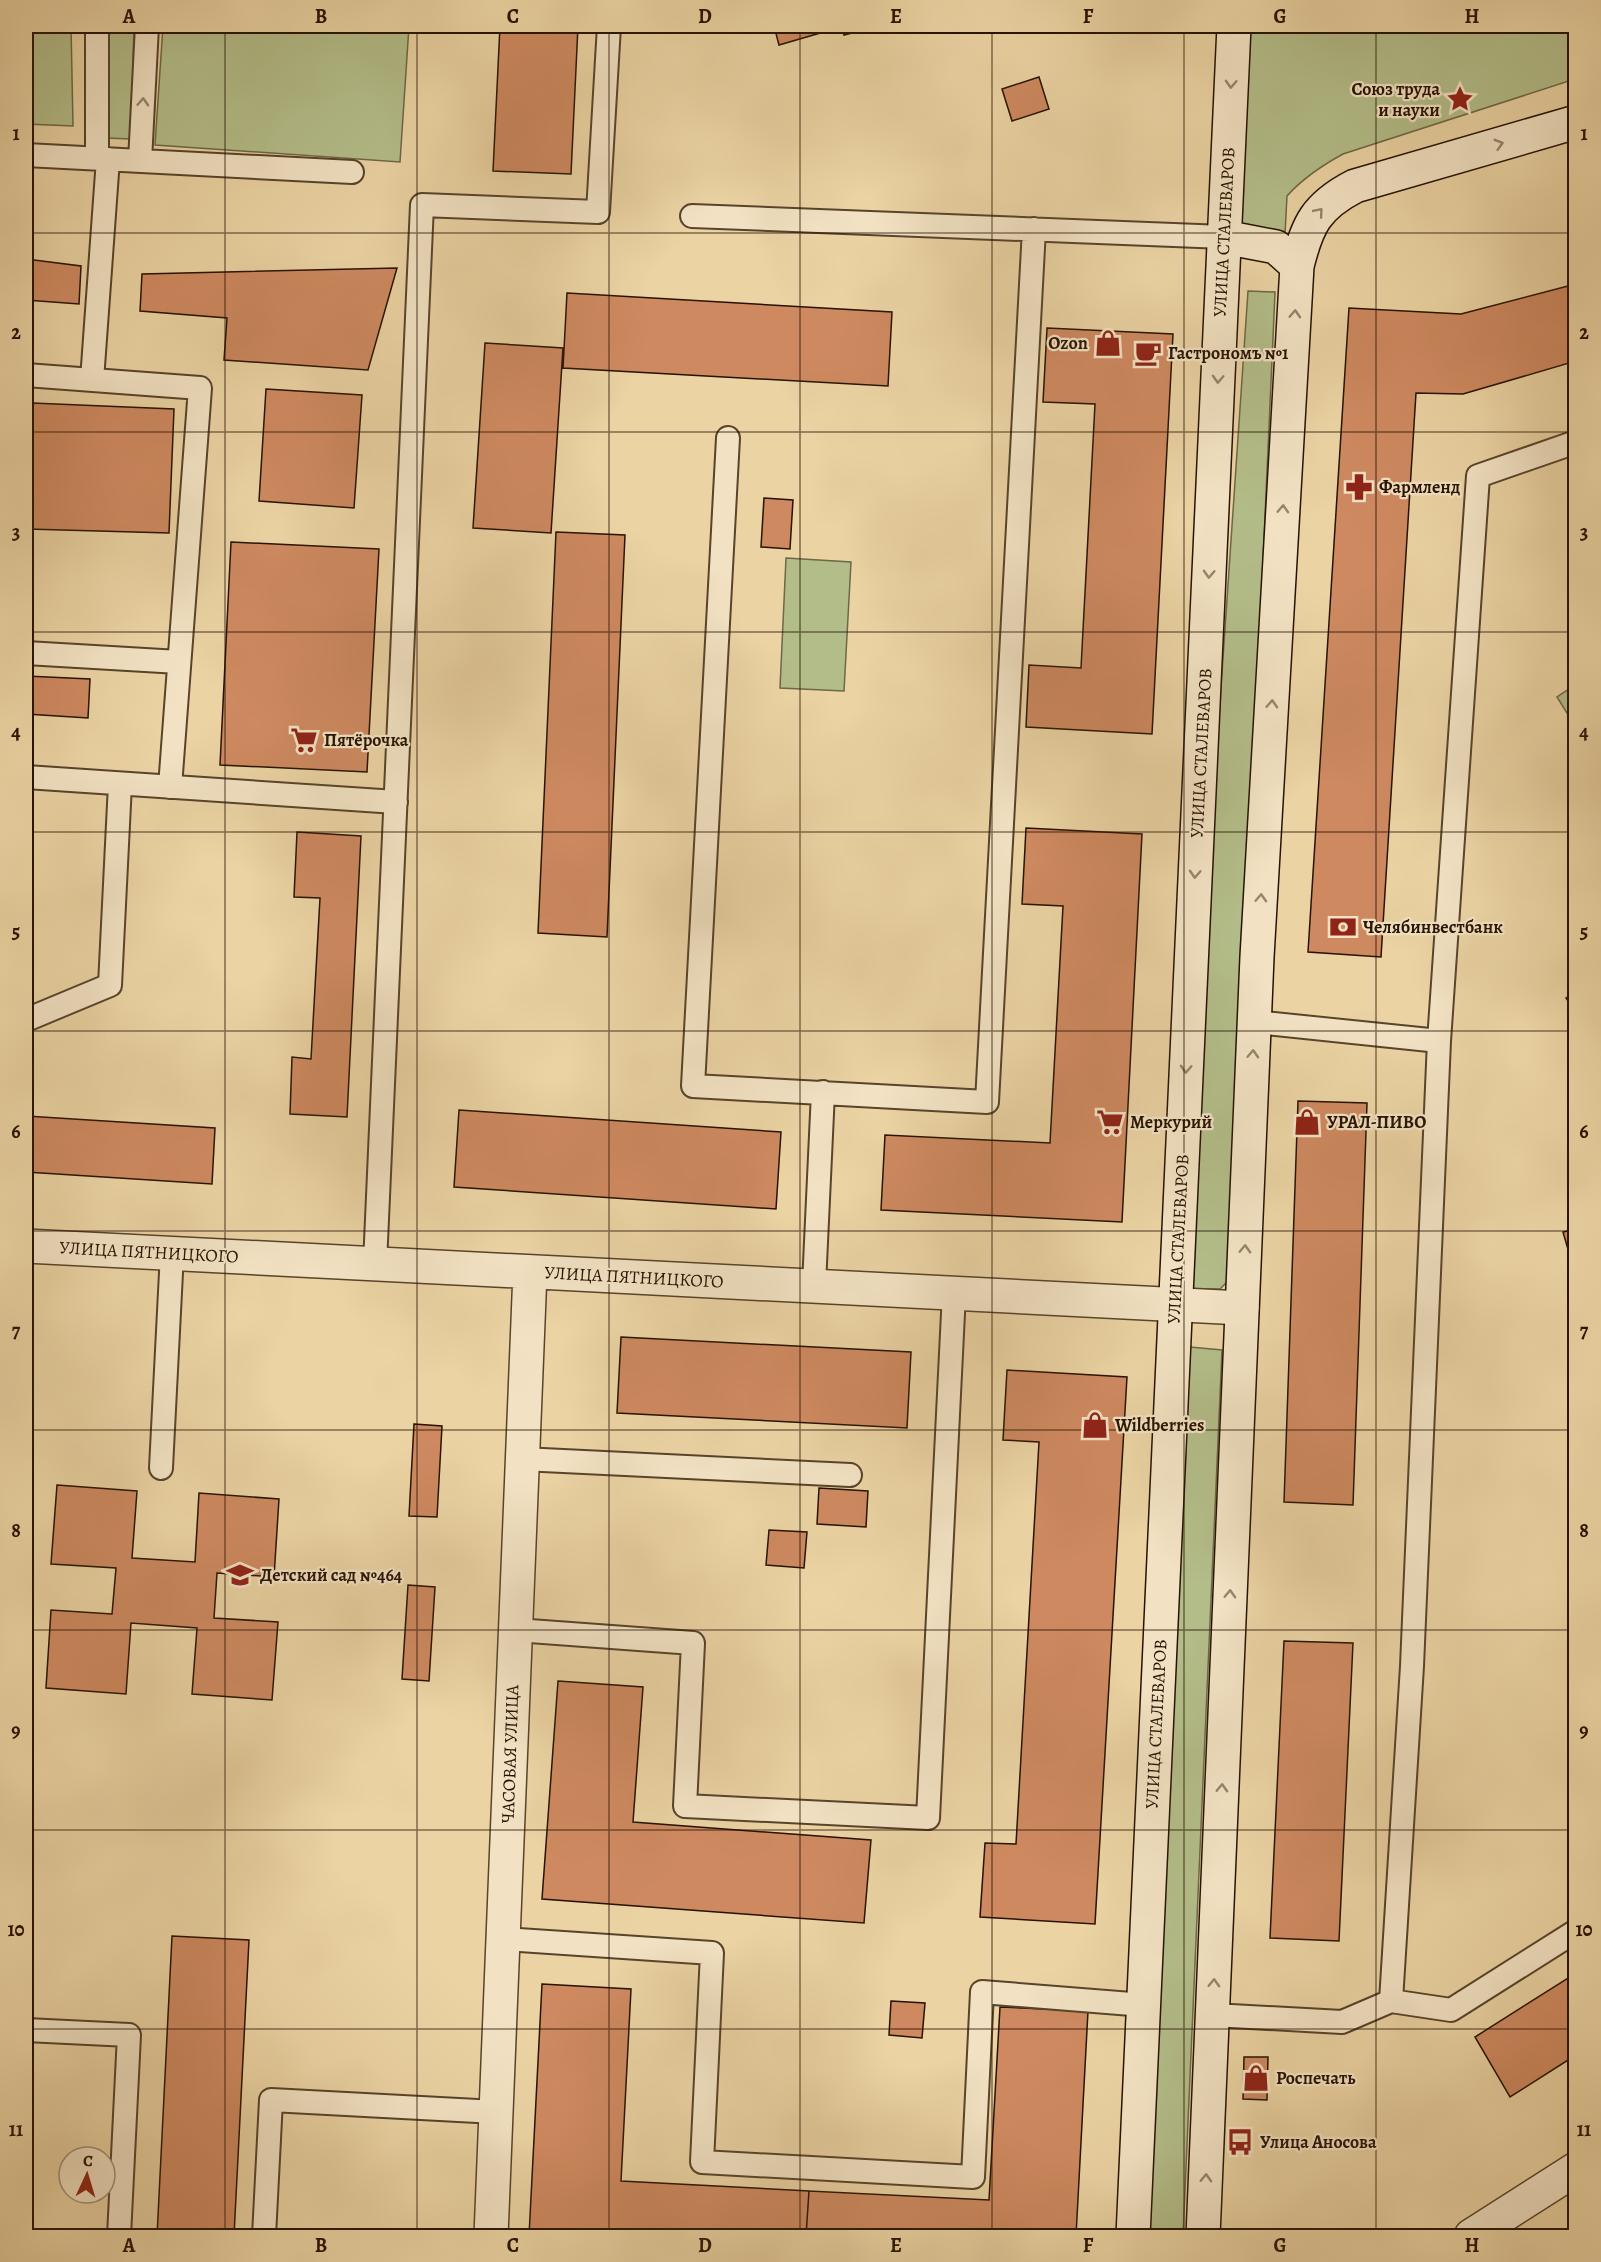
<svg xmlns="http://www.w3.org/2000/svg" width="1601" height="2262" viewBox="0 0 1601 2262" font-family="Alegreya,serif">
<rect width="100%" height="100%" fill="#ebd3a3"/>
<filter id="stains"><feTurbulence type="fractalNoise" baseFrequency=".00333" numOctaves="4"/><feColorMatrix values="0 0 0 0 .2 0 0 0 0 .09 0 0 0 0 .02 0 0 0 .5 -.17"/></filter>
<radialGradient id="worn" r=".72"><stop offset=".6" stop-color="#630" stop-opacity="0"/><stop offset="1" stop-color="#630" stop-opacity=".3"/></radialGradient>
<path fill="#b3bd89" stroke="#6d6846" stroke-width="1.5" d="M26,26H71L73,126L26,124Z
M108,26H134L131,139L105,138Z
M163,26H409L400,162L155,145Z
M1250,26H1568L1575,37V79L1343,154C1321,166 1303,178 1287,196L1285,234L1240,226Z
M1248,291L1275,292L1231,1278L1220,1289H1192L1181,1275Z
M786,558L851,562L844,691L780,688Z
M1575,685V726L1557,697Z
M1190,1347L1222,1350L1183,2236H1140Z"/>
<path fill="#ce8960" stroke="#271303" stroke-width="1.5" d="M500,26H578L571,174L493,171Z
M774,26H879L844,35L841,27L779,45Z
M1039,77L1049,109L1012,121L1002,89Z
M26,259L81,266L79,304L26,300Z
M397,268L368,370L224,360L227,318L140,311L142,274Z
M1576,281V361L1463,394L1416,393L1381,957L1308,952L1349,308L1461,314L1568,286Z
M567,293L892,312L888,386L563,368Z
M1047,328L1173,334L1152,734L1026,727L1029,665L1081,668L1095,404L1043,402Z
M485,343L563,348L551,533L473,528Z
M266,389L362,395L354,508L259,501Z
M32,403L174,409L169,533L27,529Z
M764,498L793,500L790,549L761,547Z
M556,532L625,535L607,937L538,933Z
M231,542L379,549L367,772L220,765Z
M26,676L90,679L88,718L26,714Z
M1026,828L1142,834L1122,1222L881,1210L885,1135L1050,1143L1063,906L1022,904Z
M297,832L361,836L347,1117L290,1114L292,1057L311,1059L320,898L294,897Z
M1576,992V1013L1566,998Z
M1298,1101L1367,1103L1353,1505L1284,1502Z
M459,1110L781,1132L776,1209L454,1187Z
M26,1116L215,1128L212,1184L26,1172Z
M1576,1229V1277L1563,1232Z
M621,1337L911,1352L907,1428L617,1413Z
M1007,1370L1127,1377L1095,1924L980,1917L985,1843L1016,1844L1039,1442L1003,1440Z
M414,1424L442,1426L437,1517L409,1516Z
M57,1485L137,1491L132,1558L195,1562L199,1493L279,1499L274,1577L217,1573L214,1618L278,1622L272,1700L192,1694L197,1628L131,1623L126,1694L46,1688L51,1610L112,1614L116,1568L51,1564Z
M819,1488L868,1491L866,1527L817,1524Z
M769,1530L807,1532L804,1568L766,1565Z
M408,1585L435,1587L429,1681L402,1679Z
M1284,1641L1353,1643L1339,1941L1270,1938Z
M558,1681L643,1687L633,1822L871,1840L864,1923L542,1899Z
M172,1936L249,1940L234,2236H157Z
M1576,1973V2055L1510,2097L1475,2037Z
M542,1984L631,1989L621,2181L809,2191L806,2236H529Z
M891,2001L925,2003L922,2038L889,2035Z
M1000,2007L1088,2011L1076,2236H806L809,2191L989,2200Z
M1244,2057H1268L1267,2100L1243,2099Z"/>
<g fill="none" stroke-linecap="round" stroke-linejoin="round">
<defs>
<path id="lane" d="M26,155L352,172
M97,158V26
M140,161L147,26
M692,216L1224,237
M26,375L200,388L170,787
M92,380L108,159
M728,438L693,1086L987,1102L1034,229
M1576,442L1478,476L1439,1041L1412,1666L1391,2001L1451,2010L1576,1931
M26,653L179,662
M26,777L396,802
M26,1020L110,985L120,784
M1255,1022L1439,1041
M375,1264L422,205L598,212L609,26
M814,1285L823,1092
M522,1459L850,1475
M161,1468L172,1253
M516,1630L693,1643L685,1806L928,1818L954,1293
M503,1939L712,1953L702,2162L973,2177L982,1992L1144,2005
M1213,2015L1342,2022L1391,2001
M26,2030L129,2035L119,2236
M264,2236L271,2100L496,2112"/>
<path id="street" d="M26,1246L1242,1308
M491,2236L530,1272
M1471,2236L1576,2169"/>
<path id="secondary" d="M1224,237L1276,247L1297,266
M1133,2236L1234,26
M1203,2236L1257,957L1297,266C1307,225 1316,206 1355,186L1576,122"/>
</defs>
<use href="#lane" stroke="#58432b" stroke-width="26"/>
<use href="#street" stroke="#58432b" stroke-width="36"/>
<use href="#secondary" stroke="#271303" stroke-width="36"/>
<use href="#lane" stroke="#f2e2c3" stroke-width="22"/>
<use href="#street" stroke="#f2e2c3" stroke-width="33"/>
<use href="#secondary" stroke="#f2e2c3" stroke-width="33"/>
</g>
<defs><path id="oneway-chevron" d="M-2-3.5L2.5 0L-2 3.5" fill="none" stroke-width="1.6" stroke-linecap="round" stroke-linejoin="round" transform="scale(1.5)"/></defs>
<g stroke="#97856d">
<use href="#oneway-chevron" transform="translate(1231 84) rotate(93)"/>
<use href="#oneway-chevron" transform="translate(143 102) rotate(-87)"/>
<use href="#oneway-chevron" transform="translate(1499 144) rotate(-16)"/>
<use href="#oneway-chevron" transform="translate(1319 212) rotate(-50)"/>
<use href="#oneway-chevron" transform="translate(1295 314) rotate(-87)"/>
<use href="#oneway-chevron" transform="translate(1218 379) rotate(93)"/>
<use href="#oneway-chevron" transform="translate(1283 509) rotate(-87)"/>
<use href="#oneway-chevron" transform="translate(1209 574) rotate(93)"/>
<use href="#oneway-chevron" transform="translate(1272 704) rotate(-87)"/>
<use href="#oneway-chevron" transform="translate(1195 874) rotate(93)"/>
<use href="#oneway-chevron" transform="translate(1261 898) rotate(-87)"/>
<use href="#oneway-chevron" transform="translate(1253 1054) rotate(-87)"/>
<use href="#oneway-chevron" transform="translate(1186 1069) rotate(93)"/>
<use href="#oneway-chevron" transform="translate(1245 1249) rotate(-88)"/>
<use href="#oneway-chevron" transform="translate(1230 1594) rotate(-88)"/>
<use href="#oneway-chevron" transform="translate(1222 1788) rotate(-88)"/>
<use href="#oneway-chevron" transform="translate(1214 1983) rotate(-88)"/>
<use href="#oneway-chevron" transform="translate(1206 2178) rotate(-88)"/>
</g>
<path fill="none" stroke="#271303" stroke-width="1.5" stroke-opacity="0.55" d="M225,26V2236M417,26V2236M609,26V2236M800,26V2236M992,26V2236M1184,26V2236M1376,26V2236M26,233H1576M26,432H1576M26,632H1576M26,832H1576M26,1031H1576M26,1231H1576M26,1430H1576M26,1630H1576M26,1830H1576M26,2029H1576"/>
<defs>
<symbol id="sight-bare" viewBox="-9 -9 18 18"><path d="M0-6L1.8-2.2L6-1.7L2.9 1.2L3.7 5.4L0 3.3L-3.7 5.4L-2.9 1.2L-6-1.7L-1.8-2.2Z" fill="#8f2418" stroke="#f2e2c3" stroke-width="2.5" paint-order="stroke"/></symbol>
<symbol id="shop-bare" viewBox="-9 -9 18 18"><path d="M-5-2.5h2.3a2.7 3.5 0 0 1 5.4 0H5L5.5 6h-11ZM-1.5-2.5h3a1.5 2.3 0 0 0-3 0Z" fill="#8f2418" stroke="#f2e2c3" stroke-width="2.5" paint-order="stroke"/></symbol>
<symbol id="cafe-bare" viewBox="-9 -9 18 18"><path d="M-5.5-4.5H6V0H3Q3 3.5 0 3.5H-2.5Q-5.5 3.5-5.5 0ZM3-3.2v2h1.7v-2ZM-6 4.5H4V6H-6Z" fill="#8f2418" stroke="#f2e2c3" stroke-width="2.5" paint-order="stroke"/></symbol>
<symbol id="pharmacy-bare" viewBox="-9 -9 18 18"><path d="M-2-6h4v4h4v4h-4v4h-4v-4h-4v-4h4Z" fill="#8f2418" stroke="#f2e2c3" stroke-width="2.5" paint-order="stroke"/></symbol>
<symbol id="supermarket-bare" viewBox="-9 -9 18 18"><path d="M-6-5.5h2.5l.6 2H6L4.5 2H-2.5L-4.4-4H-6ZM-1.5 3.2a1.3 1.3 0 1 0 .1 0ZM3 3.2a1.3 1.3 0 1 0 .1 0Z" fill="#8f2418" stroke="#f2e2c3" stroke-width="2.5" paint-order="stroke"/></symbol>
<symbol id="bank-bare" viewBox="-9 -9 18 18"><path d="M-6-4H6V4H-6ZM0-2.3a2.3 2.3 0 1 0 0 4.6a2.3 2.3 0 1 0 0-4.6Z" fill="#8f2418" stroke="#f2e2c3" stroke-width="2.5" paint-order="stroke"/></symbol>
<symbol id="school-bare" viewBox="-9 -9 18 18"><path d="M0-5L7-2L0 1L-7-2ZM-4 1L0 2.5L4 1V4Q0 6-4 4Z" fill="#8f2418" stroke="#f2e2c3" stroke-width="2.5" paint-order="stroke"/></symbol>
<symbol id="bus-bare" viewBox="-9 -9 18 18"><path d="M-5-6H5V4H4V6H2V4H-2V6H-4V4H-5ZM-3.5-4V0h7V-4ZM-3.5 1.2v1.5H-2V1.2ZM2 1.2v1.5H3.5V1.2Z" fill="#8f2418" stroke="#f2e2c3" stroke-width="2.5" paint-order="stroke"/></symbol>
</defs>
<g fill-rule="evenodd">
<use href="#sight-bare" x="1441" y="80" width="38" height="38"/>
<use href="#shop-bare" x="1089" y="324" width="38" height="38"/>
<use href="#cafe-bare" x="1129" y="334" width="38" height="38"/>
<use href="#pharmacy-bare" x="1340" y="468" width="38" height="38"/>
<use href="#supermarket-bare" x="285" y="721" width="38" height="38"/>
<use href="#bank-bare" x="1324" y="908" width="38" height="38"/>
<use href="#supermarket-bare" x="1091" y="1103" width="38" height="38"/>
<use href="#shop-bare" x="1288" y="1103" width="38" height="38"/>
<use href="#shop-bare" x="1076" y="1406" width="38" height="38"/>
<use href="#school-bare" x="221" y="1556" width="38" height="38"/>
<use href="#shop-bare" x="1237" y="2059" width="38" height="38"/>
<use href="#bus-bare" x="1221" y="2123" width="38" height="38"/>
</g>
<g text-anchor="middle" dominant-baseline="central" stroke-width="4.5" stroke-linejoin="round" paint-order="stroke">
<g font-size="18" font-weight="bold" fill="#271303" stroke="#f2e2c3" text-anchor="start">
<text x="1440" y="89" text-anchor="end">Союз труда<tspan x="1440" dy="21">и науки</tspan></text>
<text x="1088" y="343" text-anchor="end">Ozon</text>
<text x="1168" y="353">Гастрономъ №1</text>
<text x="1379" y="487">Фармленд</text>
<text x="324" y="740">Пятёрочка</text>
<text x="1363" y="927">Челябинвестбанк</text>
<text x="1130" y="1122">Меркурий</text>
<text x="1327" y="1122">УРАЛ-ПИВО</text>
<text x="1115" y="1425">Wildberries</text>
<text x="260" y="1575">Детский сад №464</text>
<text x="1276" y="2078">Роспечать</text>
<text x="1260" y="2142">Улица Аносова</text>
</g>
<g font-size="18" fill="#271303" stroke="#f2e2c3">
<text transform="translate(1224 232) rotate(-87)">УЛИЦА СТАЛЕВАРОВ</text>
<text transform="translate(1201 753) rotate(-87)">УЛИЦА СТАЛЕВАРОВ</text>
<text transform="translate(1178 1239) rotate(-87)">УЛИЦА СТАЛЕВАРОВ</text>
<text transform="translate(149 1252) rotate(3)">УЛИЦА ПЯТНИЦКОГО</text>
<text transform="translate(634 1277) rotate(3)">УЛИЦА ПЯТНИЦКОГО</text>
<text transform="translate(1156 1724) rotate(-87)">УЛИЦА СТАЛЕВАРОВ</text>
<text transform="translate(510 1754) rotate(-88)">ЧАСОВАЯ УЛИЦА</text>
</g>
</g>
<rect width="1601" height="2262" fill="none" stroke="#ebd3a3" stroke-width="66"/>
<g transform="translate(87 2175) rotate(4)"><circle r="28" fill="#f2e2c3" stroke="#a18f76" stroke-width="1.5"/>
<path d="M0-4.5L10 22L0 15L-10 22Z" fill="#8f2418"/>
<text y="-9" font-size="16" font-weight="bold" text-anchor="middle" fill="#271303">С</text>
</g>
<rect x="33" y="33" width="1535" height="2196" fill="none" stroke="#271303" stroke-width="2"/>
<g font-size="20" text-anchor="middle" font-weight="bold" fill="#271303">
<text x="129" y="23">A</text>
<text x="321" y="23">B</text>
<text x="513" y="23">C</text>
<text x="705" y="23">D</text>
<text x="896" y="23">E</text>
<text x="1088" y="23">F</text>
<text x="1280" y="23">G</text>
<text x="1472" y="23">H</text>
<text x="16" y="140">1</text>
<text x="1584" y="140">1</text>
<text x="16" y="339">2</text>
<text x="1584" y="339">2</text>
<text x="16" y="539">3</text>
<text x="1584" y="539">3</text>
<text x="16" y="739">4</text>
<text x="1584" y="739">4</text>
<text x="16" y="938">5</text>
<text x="1584" y="938">5</text>
<text x="16" y="1138">6</text>
<text x="1584" y="1138">6</text>
<text x="16" y="1337">7</text>
<text x="1584" y="1337">7</text>
<text x="16" y="1537">8</text>
<text x="1584" y="1537">8</text>
<text x="16" y="1737">9</text>
<text x="1584" y="1737">9</text>
<text x="16" y="1936">10</text>
<text x="1584" y="1936">10</text>
<text x="16" y="2136">11</text>
<text x="1584" y="2136">11</text>
<text x="129" y="2252">A</text>
<text x="321" y="2252">B</text>
<text x="513" y="2252">C</text>
<text x="705" y="2252">D</text>
<text x="896" y="2252">E</text>
<text x="1088" y="2252">F</text>
<text x="1280" y="2252">G</text>
<text x="1472" y="2252">H</text>
</g>
<rect width="100%" height="100%" filter="url(#stains)"/>
<rect width="100%" height="100%" fill="url(#worn)"/>
</svg>
